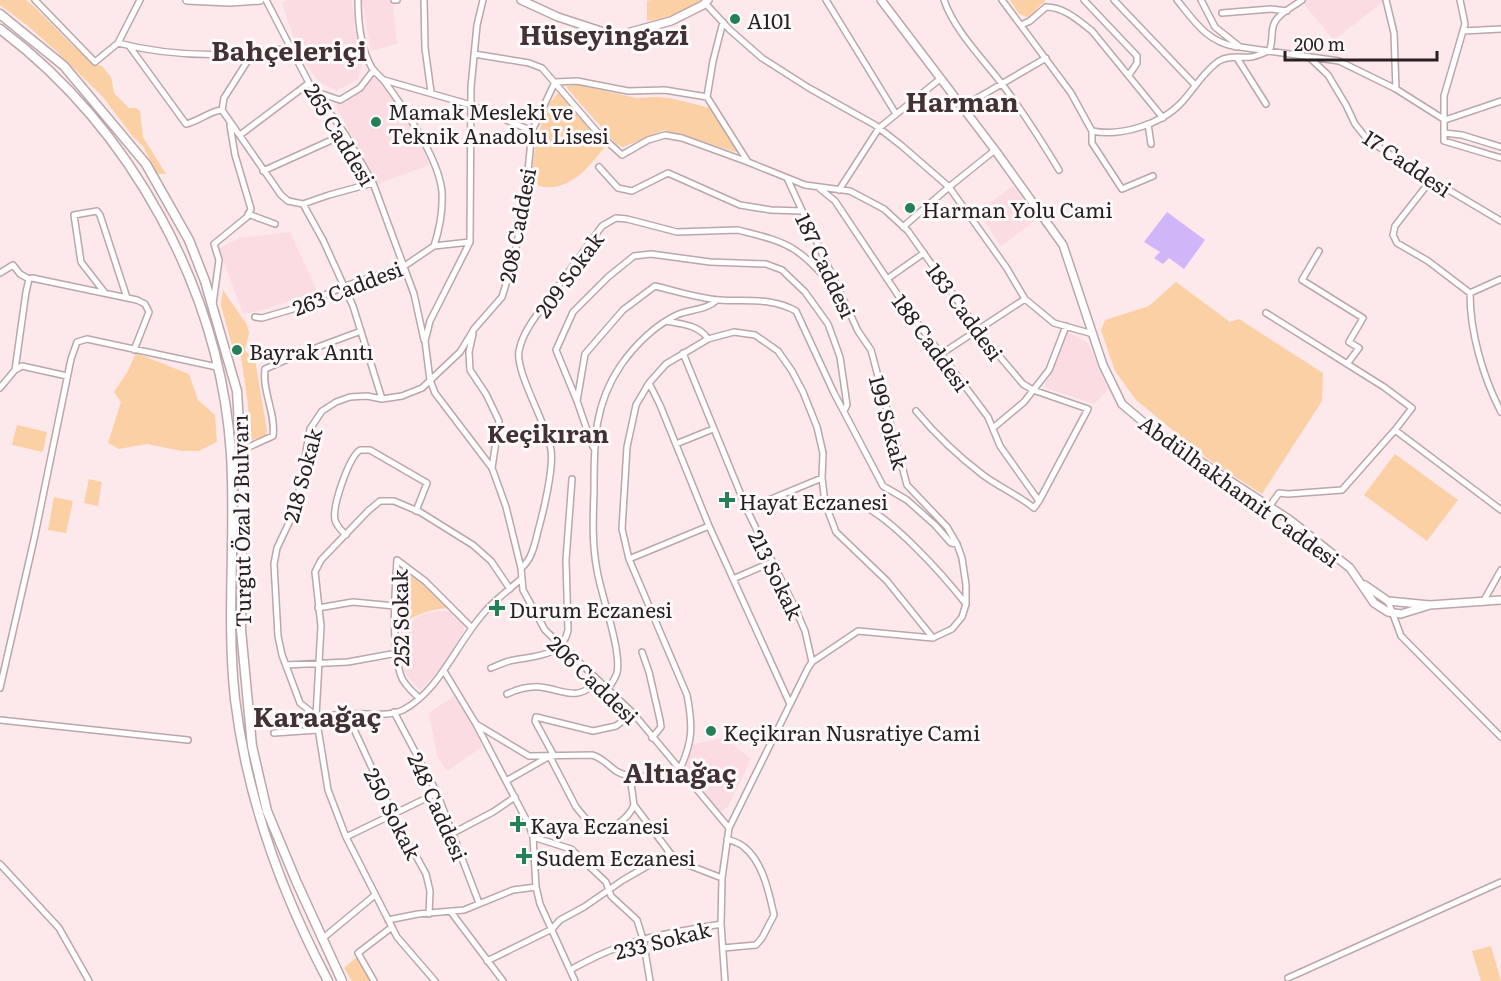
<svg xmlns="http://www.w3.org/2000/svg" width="1501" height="981" viewBox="0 0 1501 981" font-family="Literata,serif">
<rect width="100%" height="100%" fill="#fde8ec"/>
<path fill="#fbdce2" d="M288,0H352L355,30L363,61L358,79L337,91L319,82L300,57L282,3Z
M362,0H389L393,6L397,44L371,51Z
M1306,0H1383L1384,1L1334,40L1303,3Z
M373,77L379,80L391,96L418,136L429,165L378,184L335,105L354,97Z
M1013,186L1037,219L1001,246L978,212Z
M290,232L317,291L266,309L243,314L219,249L239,238Z
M1066,331L1088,343L1108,390L1094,404L1044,387Z
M438,611H451L463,623L465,628L441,668L420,690L406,675L403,668L399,651L402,628L419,616Z
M454,696L474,728L482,747L447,771L437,756L429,713Z
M724,738L751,759L728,807L721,812L686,771V768L694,744Z"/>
<path fill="#fbd0a4" d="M0,0H26C44,13 85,64 102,66L111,77L114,93L129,108H136L140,111L143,137L166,174H157L143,146L134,138L103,97L55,50L28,26L0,5Z
M651,0H701C685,11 666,19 647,21V1Z
M1010,0H1045L1044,3L1041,4L1029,18L1019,14Z
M574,84L636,98L656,97L670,98L710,108L739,153L664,130L623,147L616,144L566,87Z
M559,93L605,147C588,168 569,193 539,186C537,183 535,181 534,178C529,162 544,101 559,93Z
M1176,282L1230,322L1239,319L1323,373L1322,401L1262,494L1212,462L1136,400L1115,371L1101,330L1105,320L1149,306Z
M223,290L247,325L249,333L245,351L255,360L267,430L266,437L251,440L249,436L248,404L241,357L234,353L221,305Z
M136,353L189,374L198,400L215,415L217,442L199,451H182L147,444L119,449L108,443L121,402L114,392L128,371Z
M17,425L47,432L43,452L12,445Z
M1395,454L1458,500L1427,541L1364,495Z
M89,479L102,482L98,506L84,503Z
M54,497L73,501L66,533L48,530Z
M404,569L415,575L449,608C430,609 415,614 401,626L398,604L401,571Z
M1491,946L1501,981H1481L1472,951Z
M357,957L371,981H352L344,968Z"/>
<path fill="#d0b6f9" d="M1167,212L1205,240L1184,269L1169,258L1163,264L1154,258L1160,252L1144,242Z"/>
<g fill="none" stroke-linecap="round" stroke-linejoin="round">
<defs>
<path id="minor" d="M35,0L95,62L118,43L140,0
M266,0L309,83L345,134L373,183L414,294L424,340
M358,0C358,21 361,49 372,68C376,74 383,78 387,85C406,111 439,159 442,192C443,211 440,228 434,246
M394,0H397
M424,0L425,48L431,92
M483,0L477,25L471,87L470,242L430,321L425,341L430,380L435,393L492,468L506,507L521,568L523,590L545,630L633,713L729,828
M826,0L896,114
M944,0C954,30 983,59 1002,84C1023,112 1041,140 1059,170
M1002,0L1071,93L1092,131C1121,137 1162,124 1182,102C1194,89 1204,71 1219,61C1228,55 1241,58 1251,57C1257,56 1263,53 1269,51
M1084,0L1137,56V63L1129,75
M1114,0L1195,85
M1177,0C1195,22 1207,42 1237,47
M1201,0L1215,27L1240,47L1339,61L1396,89L1445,120
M1386,0L1394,33L1396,89
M1460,0L1465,24L1444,96V141L1501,158
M705,3L730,30L762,58L809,88L875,125L902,146L949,187L1006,267L1025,299L1054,323L1093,334
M1222,13L1271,9L1287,11
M723,22L713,61L707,97L748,162
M1021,25L1030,21L1046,7C1064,7 1078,20 1092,31L1163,118
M1463,31L1501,29
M118,43C175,58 233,57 290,48
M130,47L186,124C199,121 212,110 222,110
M1269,51C1273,43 1271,35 1273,27C1275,15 1293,7 1302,0
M252,54L224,98L222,110L281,195L288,201L303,204L329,195L373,183
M474,54L529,63L542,68L598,133L622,155L648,140L665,135L682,138L748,162L805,185L850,191L884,209L908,231L984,338L1023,384L1033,390L1088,409L1039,501L1034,508C1018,495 999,487 983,475C958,456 936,435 916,411
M1237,58L1266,104
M1310,58L1328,75L1346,105L1355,124L1367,139L1400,161L1501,221
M384,80L471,105L532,131
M316,92L340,100L360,88L373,71
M962,107L1046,58
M1445,120L1501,101
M1148,124L1151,144
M1092,131V143L1122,189L1153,176
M1444,133L1462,135L1501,147
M240,135L309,83
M599,167L618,188L632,191L668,173L740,205L771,210L802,211
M263,171L345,134
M1431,180L1395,226L1393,235L1397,243L1428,261L1470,293C1470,333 1483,377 1501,412
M819,188L835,201L910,313L988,417L1000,446L1039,501
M839,190L879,128L940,79
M303,204L323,240L353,306L382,399
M248,214L275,224
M903,227L949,187L995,150
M1319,251L1302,280L1363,318L1349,342L1359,348L1347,364
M0,273L13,265L20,274L29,279
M887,279L924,253
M105,293L81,262L74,215L97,211L100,215L127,298
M1470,293L1501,279
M213,304L219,260L214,244L247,217L251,209L235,155L230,125
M1266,313L1384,387L1412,408L1395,430
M255,317L262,318L293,309L345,286L403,267L434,246L470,242
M666,321C682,324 699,325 708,339
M473,334L469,352L470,370L486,394L499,421L492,468
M683,353L748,512L795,608L805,631L812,662
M941,354L1025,299
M15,370L26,292L29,279L32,278L137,300L145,304L149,312L134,350
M649,383L660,405L709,526L790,704
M0,388L15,370L22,366L67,376
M577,401L585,354L623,310L655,286C676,291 698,298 719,300C746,302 771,297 796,311L834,393L883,486L907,500L935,525L951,543L957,544
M993,428L1024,402L1049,370L1066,326
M676,444L713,429
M593,447L577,401L556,350L573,312L608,277L634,256L651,254L710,262L766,264L782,270L805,292L828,324L840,357L847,405L844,411
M242,450L273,436C276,413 262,392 265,369L288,359L302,356L318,347L361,331
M825,503C834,503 848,500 857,503C890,515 944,576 966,604
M1269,507L1279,493L1288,494L1342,490L1395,430L1501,510
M747,509L822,478
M346,535C341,530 337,527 335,520C332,506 349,457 360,450H370L427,483L416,511
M629,559L709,526
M521,568C532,560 535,543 538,531C543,513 554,468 551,450C547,424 515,372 519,351C523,329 541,310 554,292C570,270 586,248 602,226L616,218L627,219L677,232L738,230C757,235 778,239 795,250C811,260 823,276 836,289
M522,578C509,590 493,601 482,615C456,645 439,691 403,710C388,717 369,713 353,714C341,714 328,716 316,716L300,703L282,655L278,636L274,564L277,548L296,508L310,429L322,411L336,402L350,397L367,396L382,399L402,396L422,388L460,352L474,329L502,297L514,258L525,201L532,131L555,82L577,81L628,91L665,90L707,97
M733,579L772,562
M1388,601L1401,636L1501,737
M1483,602L1501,570
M318,608L353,602L395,606
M642,652L649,672L660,720L661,727L652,738
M286,665L348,662L397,653
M491,668C499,665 506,661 514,660C536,656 563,656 568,630L566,560L572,479
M444,671L476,724L529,825L533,837L536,887L540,904L575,981
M0,688L35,535L71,359L77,342L87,339L217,367
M608,689C611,684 615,679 617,673C622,651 601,595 597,570C592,544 593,519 594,492C594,445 593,406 621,365C635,345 656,324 679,314C692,309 707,310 717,300
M507,694C518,689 528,686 540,687C565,690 578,703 598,680
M419,698C413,692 404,685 401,676C391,648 395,591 397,560L425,581L472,628
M394,712L437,793L479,903
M347,714L393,814L426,874L430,891L429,914
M0,720L188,740
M476,724L529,756L592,755C601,757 608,765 616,771C634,782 660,774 679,771C693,742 693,726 687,695L629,559L622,529L627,447L636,405L649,383L666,364L708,339L734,332L755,335L778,351L792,371L803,392L817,427L823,453L822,478L825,503L836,532L887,581L933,638
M274,733L318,730
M554,756L535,721L536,717L593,731L616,726L633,713
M550,757L576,807L596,831C611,832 629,818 634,805
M630,776L634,805L670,853L683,863L722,878
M506,781L548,757
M453,833L493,812L515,797
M346,837L437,793
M533,837L571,849L606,882L611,896L637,920L643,939L650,981
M0,864L59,928L89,981
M451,912L503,981
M388,920L418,914L464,910L513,890L536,887
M322,939L375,895
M723,948L756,945L762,938L774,915C769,893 763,862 744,847C740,843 732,841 727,839
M487,961L552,929L560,920L584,907L623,880L670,853
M570,970C585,962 601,953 617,948C650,935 686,930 721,924
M1288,978L1501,882
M374,981L358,953L392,927
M435,981L397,937L346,837L328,790L316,716L321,626L315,572L321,560L368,511L380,501H394L420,512L473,545L491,561L510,589
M725,981L721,924L722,878L729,828L808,668L812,662L858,631L933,638L952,629L962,617L966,604V585L962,558L957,544L947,527L907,485L871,350L858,331L787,178"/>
<path id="major" d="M187,0L230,2L260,0
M521,0L558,17L616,36L671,21L703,5L708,0
M881,0L995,150L1063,245L1103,365L1122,404L1155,432L1290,520L1350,568L1374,603L1388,612L1401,614L1430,605
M1365,585L1388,601L1430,605L1501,600"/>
<path id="highway" d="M0,14L64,66L146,164L189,240L205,281L237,391L243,493L241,630L252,746L267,811L297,883L342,981
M0,29C131,128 220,289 231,454C236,536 226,618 235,699C247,800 281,892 328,981"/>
</defs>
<use href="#minor" stroke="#bba6aa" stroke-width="8"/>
<use href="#major" stroke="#bba6aa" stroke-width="10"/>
<use href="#highway" stroke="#bba6aa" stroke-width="11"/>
<use href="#minor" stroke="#fff" stroke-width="5"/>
<use href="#major" stroke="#fff" stroke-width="7"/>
<use href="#highway" stroke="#fff" stroke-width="8"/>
</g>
<g fill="#248056" stroke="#fefafb" stroke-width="2">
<circle cx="735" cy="19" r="6"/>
<circle cx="376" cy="122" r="6"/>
<circle cx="910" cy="208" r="6"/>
<circle cx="237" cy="350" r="6"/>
<path d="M724 491h6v6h6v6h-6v6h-6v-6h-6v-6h6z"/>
<path d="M494 599h6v6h6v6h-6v6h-6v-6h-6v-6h6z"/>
<circle cx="711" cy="731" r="6"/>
<path d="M515 815h6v6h6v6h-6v6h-6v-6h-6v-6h6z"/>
<path d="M521 847h6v6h6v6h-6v6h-6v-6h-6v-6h6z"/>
</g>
<g text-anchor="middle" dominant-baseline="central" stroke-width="6" stroke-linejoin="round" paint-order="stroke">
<g font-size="21" fill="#271f21" stroke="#fefafb" text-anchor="start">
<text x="747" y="19">A101</text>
<text x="388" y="110">Mamak Mesleki ve<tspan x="388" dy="24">Teknik Anadolu Lisesi</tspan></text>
<text x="922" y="208">Harman Yolu Cami</text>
<text x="249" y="350">Bayrak Anıtı</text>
<text x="739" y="500">Hayat Eczanesi</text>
<text x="509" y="608">Durum Eczanesi</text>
<text x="723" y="731">Keçikıran Nusratiye Cami</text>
<text x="530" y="824">Kaya Eczanesi</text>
<text x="536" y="856">Sudem Eczanesi</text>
</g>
<g font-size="21" fill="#271f21" stroke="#fefafb">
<text transform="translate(341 134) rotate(59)">265 Caddesi</text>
<text transform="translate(1408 162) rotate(34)">17 Caddesi</text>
<text transform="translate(516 225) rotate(-79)">208 Caddesi</text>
<text transform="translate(827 265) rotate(65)">187 Caddesi</text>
<text transform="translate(568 274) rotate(-54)">209 Sokak</text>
<text transform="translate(347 287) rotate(-21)">263 Caddesi</text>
<text transform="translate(966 311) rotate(54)">183 Caddesi</text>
<text transform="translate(932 342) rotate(54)">188 Caddesi</text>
<text transform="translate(890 422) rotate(75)">199 Sokak</text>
<text transform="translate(301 475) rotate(-75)">218 Sokak</text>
<text transform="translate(1240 490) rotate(36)">Abdülhakhamit Caddesi</text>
<text transform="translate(240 521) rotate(-91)">Turgut Özal 2 Bulvarı</text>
<text transform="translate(777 574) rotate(64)">213 Sokak</text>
<text transform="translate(399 618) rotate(-91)">252 Sokak</text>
<text transform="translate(594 679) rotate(44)">206 Caddesi</text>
<text transform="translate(439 806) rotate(66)">248 Caddesi</text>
<text transform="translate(394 813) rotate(63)">250 Sokak</text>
<text transform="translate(662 939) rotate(-14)">233 Sokak</text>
</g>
<g font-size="24" font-weight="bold" fill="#423135" stroke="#fefafb">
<text x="548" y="432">Keçikıran</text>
</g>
<g font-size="27" font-weight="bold" fill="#423135" stroke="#fefafb">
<text x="604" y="33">Hüseyingazi</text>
<text x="289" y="49">Bahçeleriçi</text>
<text x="962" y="100">Harman</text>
<text x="317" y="715">Karaağaç</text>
<text x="680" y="771">Altıağaç</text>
</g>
</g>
<path d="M1285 51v9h152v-9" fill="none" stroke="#271f21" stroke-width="3"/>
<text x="1294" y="51" font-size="18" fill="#271f21" stroke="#fefafb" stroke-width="4.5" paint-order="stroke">200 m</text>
</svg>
